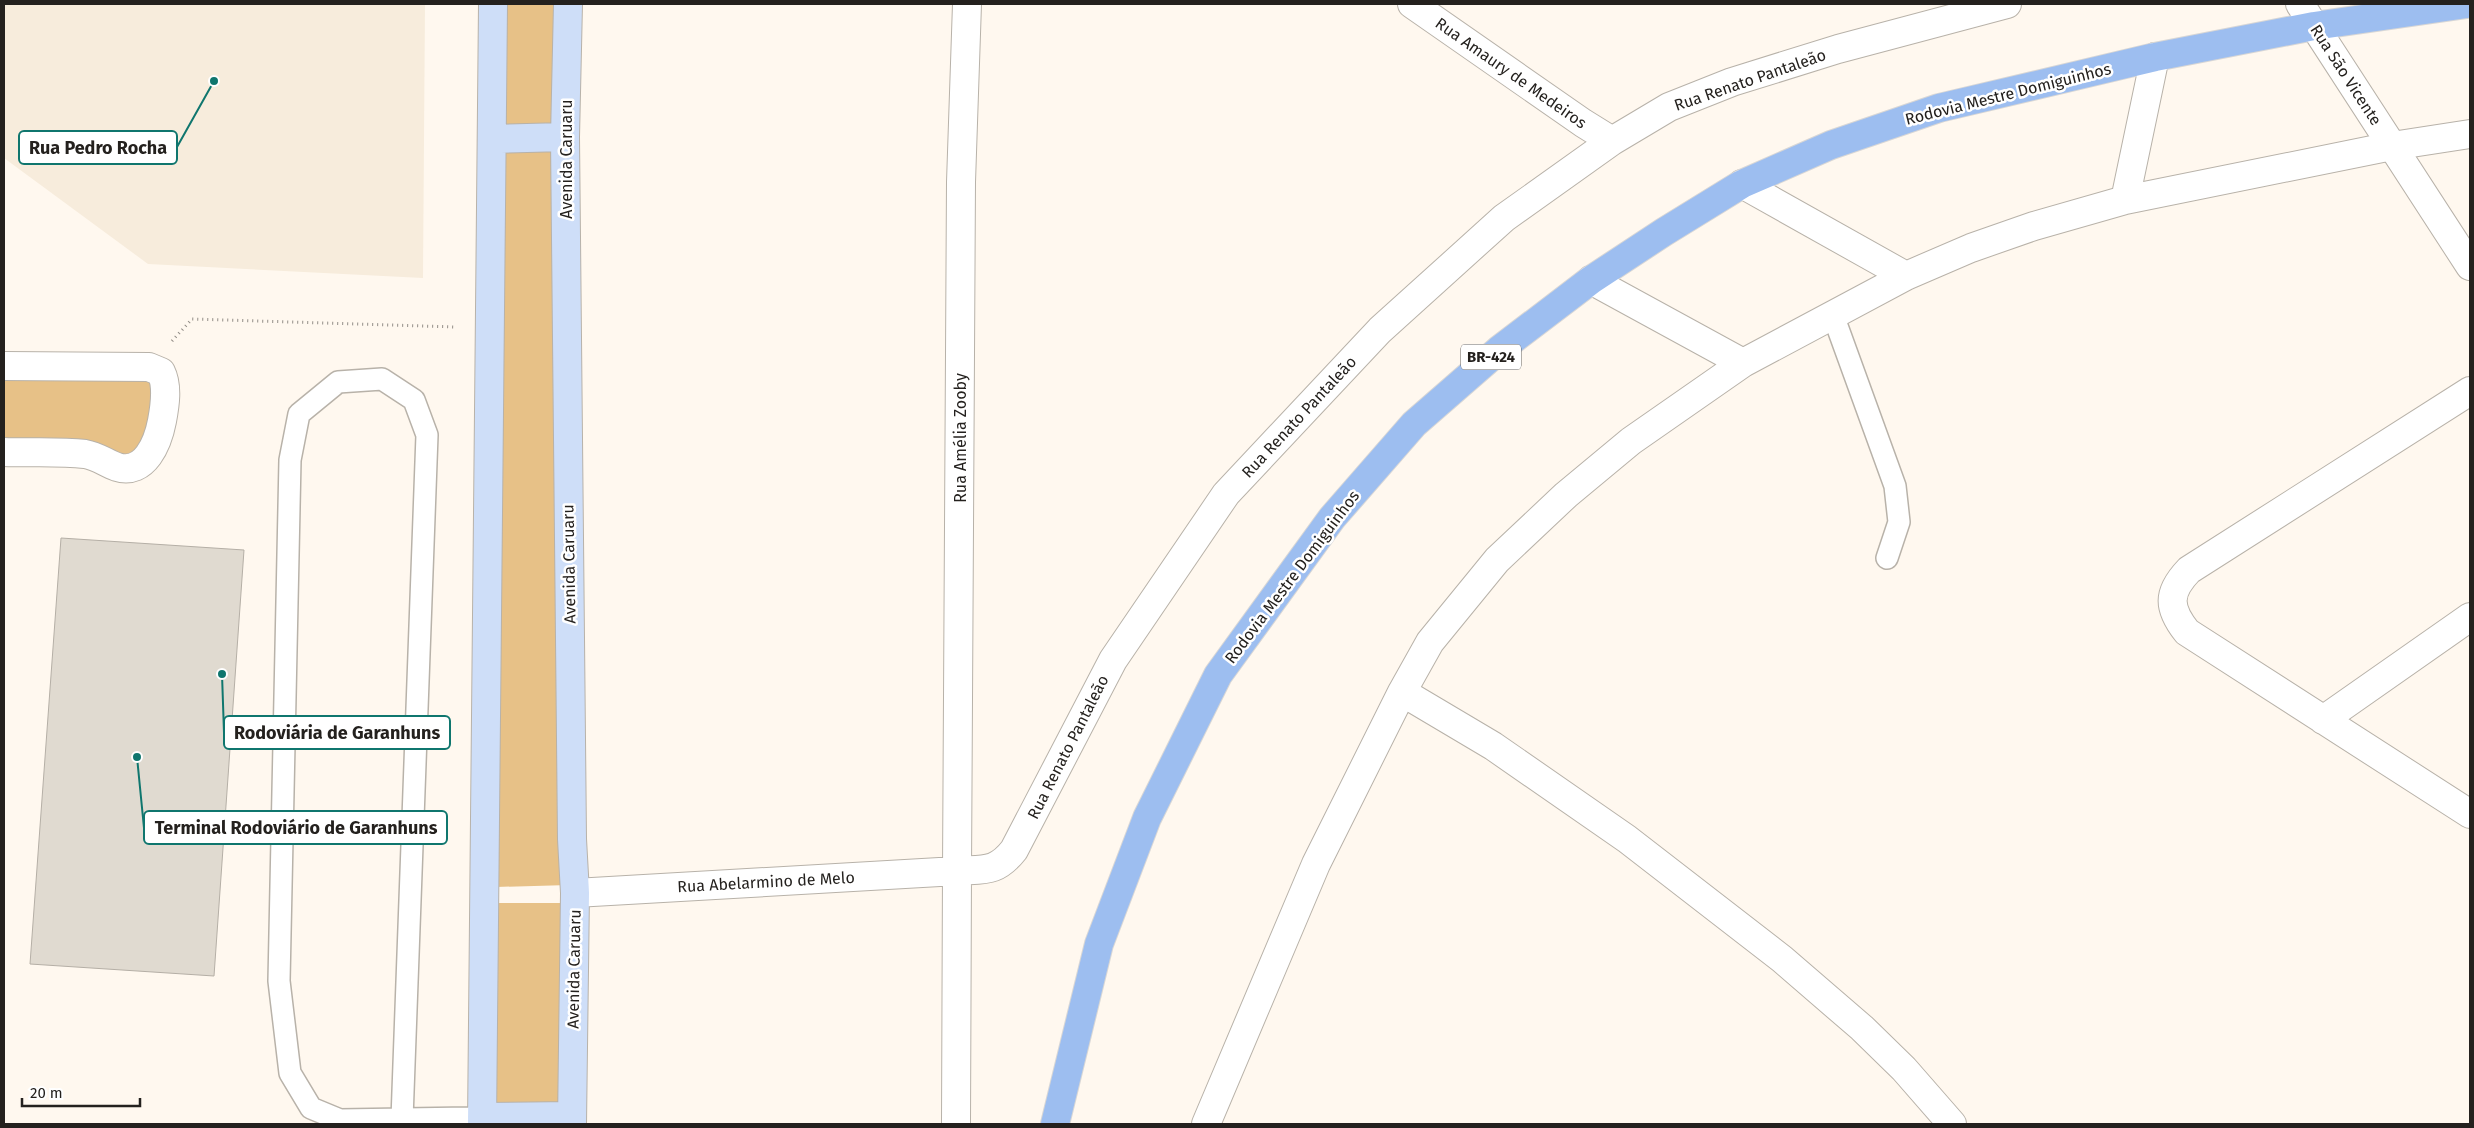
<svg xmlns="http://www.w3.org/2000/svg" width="2474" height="1128" viewBox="0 0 2474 1128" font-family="'Fira Sans',sans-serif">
<rect width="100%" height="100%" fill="#fff8ef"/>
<path fill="#f7ecdc" d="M4,4H425L423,278L148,264L4,158Z"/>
<path fill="#e7c187" d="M500,4H564L559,123L502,128Z
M558,141L569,885L496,887L505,147Z
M159,375L163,405L128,465L4,449V377Z
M496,903H569L565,1105L492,1110Z"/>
<path fill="#e0dad0" stroke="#b5afa6" d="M61,538L244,550L214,976L30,964Z"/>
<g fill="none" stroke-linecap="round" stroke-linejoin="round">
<defs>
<path id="service" d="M1833,315L1895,486L1899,522L1887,558
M402,1119L427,435L414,400L382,379L338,382L299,414L290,460L279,981L290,1073L311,1108L340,1120L469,1118L482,1117"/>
<path id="minor" d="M1412,4L1583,123L1612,141
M1742,184L1906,276
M2125,200L2155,57
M1591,280L1743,363
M4,366L149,367L161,372C168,386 165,405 162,421C158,442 145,476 117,467C106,463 97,456 85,454C58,451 31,453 4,452
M2470,391L2189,570C2167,593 2168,608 2187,632L2470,814
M1402,692L1493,746L1627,839L1782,959L1862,1028L1904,1069L1952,1124
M2323,720L2470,617
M575,893L957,871L961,182L967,4
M956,1124L957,871C984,869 996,873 1014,850L1113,660L1226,494L1380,330L1504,218L1612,141L1669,107L1732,82L1838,49L2007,4
M1206,1124L1316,864L1402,692L1430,642L1497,560L1566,495L1631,441L1743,363L1906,276L1971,248L2034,226L2125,200L2392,146L2470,134"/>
<path id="tertiary" d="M2300,4L2470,266"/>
<path id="secondary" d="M568,4L565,137L572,839L575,893L572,1124
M492,139L565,137
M482,1117L572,1116
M482,1124L493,4"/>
<path id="primary" d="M1055,1124L1099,944L1147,818L1218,675L1332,518L1414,424L1499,350L1591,280L1664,232L1742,184L1831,145L1939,108L2155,57L2314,26L2467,4"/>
</defs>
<use href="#service" stroke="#b8b2a9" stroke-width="24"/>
<use href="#minor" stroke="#b8b2a9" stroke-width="30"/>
<use href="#tertiary" stroke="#b8b2a9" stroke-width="30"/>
<use href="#secondary" stroke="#b8b2a9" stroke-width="30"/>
<use href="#primary" stroke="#d8d7d6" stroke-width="30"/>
<path stroke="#928d87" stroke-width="3" stroke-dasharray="1 4" stroke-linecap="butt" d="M172,341L192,319L456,327"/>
<use href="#service" stroke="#fff" stroke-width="21"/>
<use href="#minor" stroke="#fff" stroke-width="28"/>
<use href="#tertiary" stroke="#fff" stroke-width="28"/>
<use href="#secondary" stroke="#cedef8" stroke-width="28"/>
<use href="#primary" stroke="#9dbef0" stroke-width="28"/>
</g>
<g text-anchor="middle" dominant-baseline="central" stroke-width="5" stroke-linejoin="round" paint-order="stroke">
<rect fill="#fff" stroke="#666462" stroke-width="1" x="1461" y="344.5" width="60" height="25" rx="4"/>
<g font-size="15" font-weight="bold" fill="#24211e">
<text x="1491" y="357">BR-424</text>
</g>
<g font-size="16" fill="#24211e" stroke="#fff">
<text transform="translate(1511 73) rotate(35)">Rua Amaury de Medeiros</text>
<text transform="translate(2346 75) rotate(57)">Rua São Vicente</text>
<text transform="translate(1750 80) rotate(-19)">Rua Renato Pantaleão</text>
<text transform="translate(2008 94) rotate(-14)">Rodovia Mestre Domiguinhos</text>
<text transform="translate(566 159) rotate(-90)">Avenida Caruaru</text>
<text transform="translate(1299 417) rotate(-47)">Rua Renato Pantaleão</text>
<text transform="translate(960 438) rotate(-90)">Rua Amélia Zooby</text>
<text transform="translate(569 564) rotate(-91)">Avenida Caruaru</text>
<text transform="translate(1292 577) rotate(-53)">Rodovia Mestre Domiguinhos</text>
<text transform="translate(1068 747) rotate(-63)">Rua Renato Pantaleão</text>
<text transform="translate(766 882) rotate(-3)">Rua Abelarmino de Melo</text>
<text transform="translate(574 969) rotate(-89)">Avenida Caruaru</text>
</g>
</g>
<path fill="none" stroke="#0f766e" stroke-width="2" d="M214 81L177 147M222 674L224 733M137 757L144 828"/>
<g fill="#0f766e" stroke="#fff" stroke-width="2">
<circle cx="214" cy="81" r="5"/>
<circle cx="222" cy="674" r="5"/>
<circle cx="137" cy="757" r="5"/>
</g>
<g fill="#fff" stroke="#0f766e" stroke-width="2">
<rect x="19" y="131" width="158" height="33" rx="5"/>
<rect x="224" y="716" width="226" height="33" rx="5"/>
<rect x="144" y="811" width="303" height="33" rx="5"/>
</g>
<g font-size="18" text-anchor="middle" font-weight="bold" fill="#24211e">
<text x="98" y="154">Rua Pedro Rocha</text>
<text x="337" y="739">Rodoviária de Garanhuns</text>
<text x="296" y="834">Terminal Rodoviário de Garanhuns</text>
</g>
<rect width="2474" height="1128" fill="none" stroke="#24211e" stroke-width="10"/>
<path d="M22 1098v8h118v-8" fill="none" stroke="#24211e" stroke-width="2.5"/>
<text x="30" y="1098" font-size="15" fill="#24211e" stroke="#ffffff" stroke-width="4" paint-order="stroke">20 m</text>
</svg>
